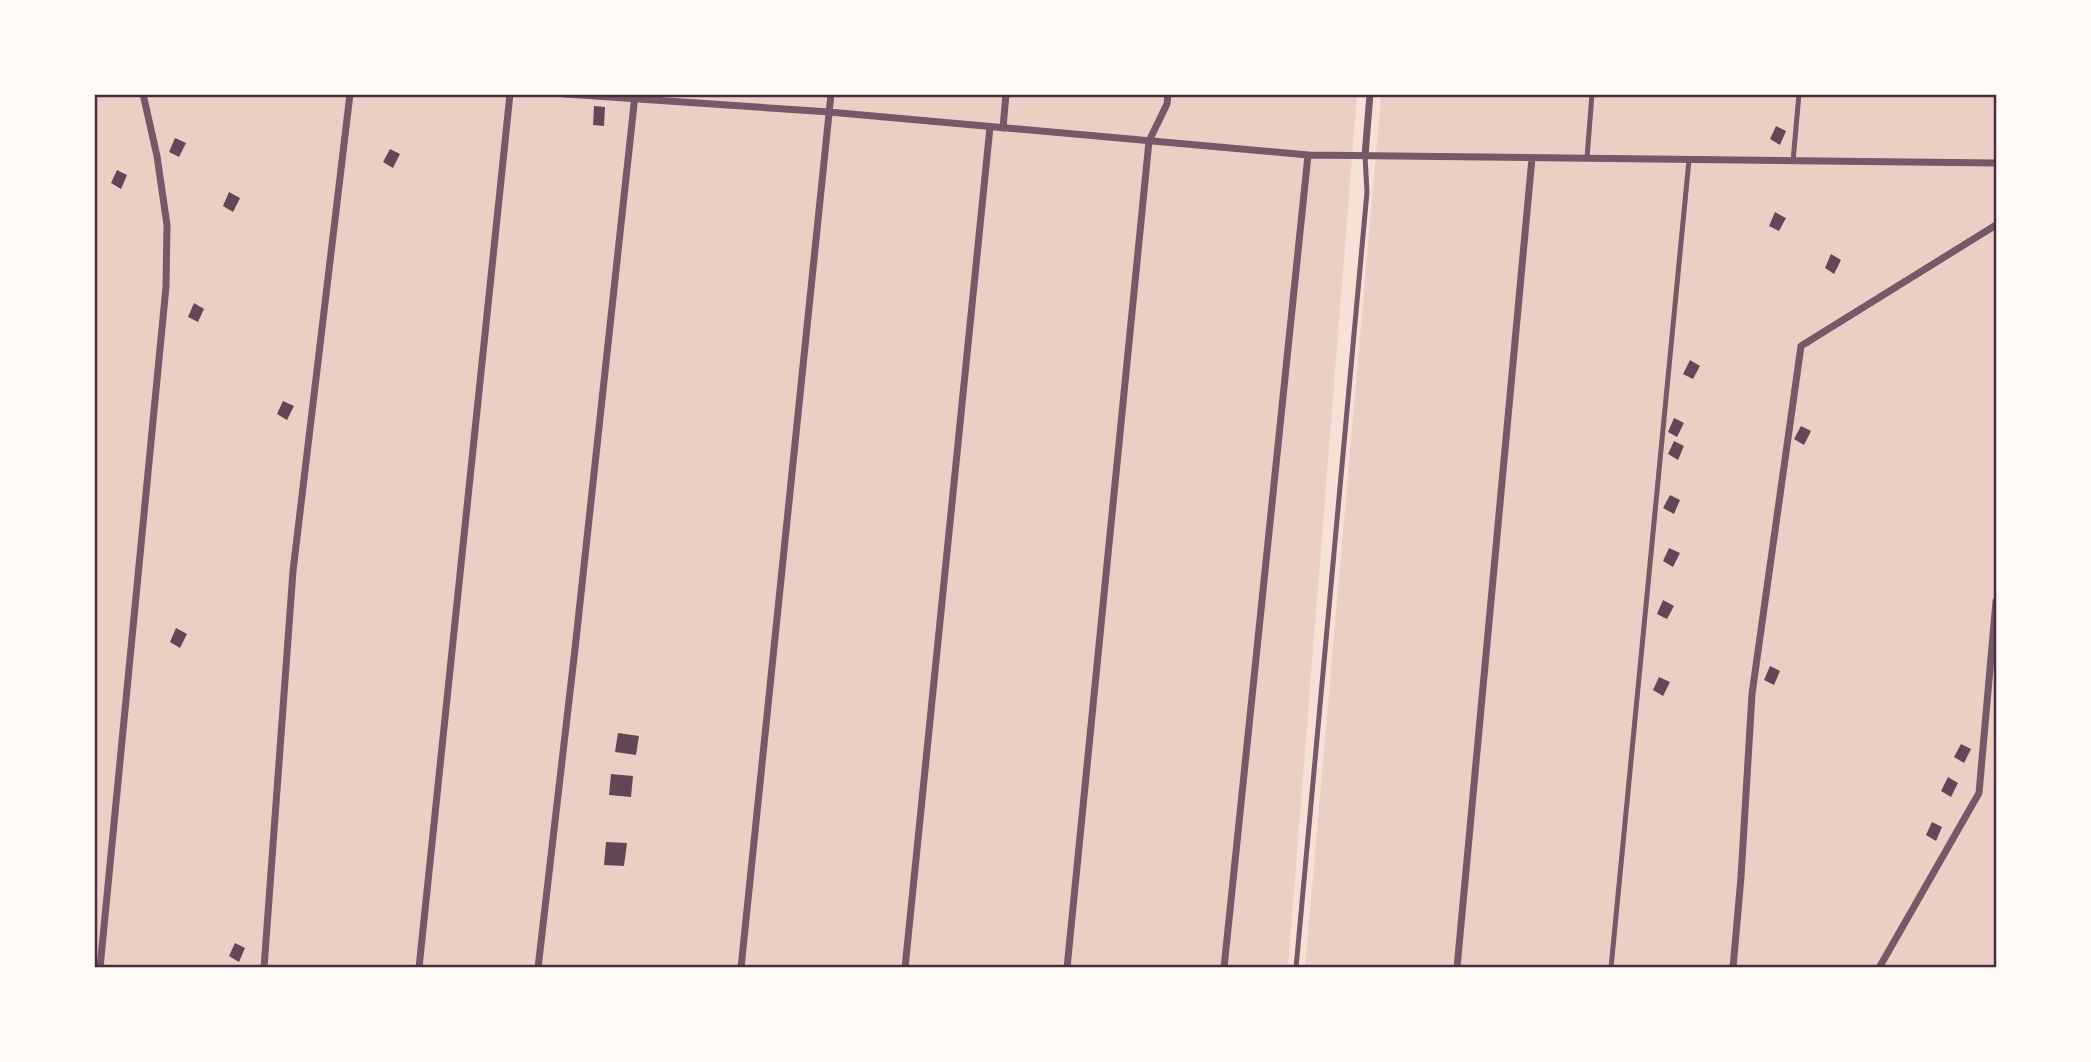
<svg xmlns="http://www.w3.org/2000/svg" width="2091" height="1062" viewBox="0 0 2091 1062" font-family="Lora,serif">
<rect width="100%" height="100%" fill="#f7e1d7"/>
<path fill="#ebcfc5" d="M94,95H1357L1288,967H95Z
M1381,95H1996V967L1305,968Z"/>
<path fill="#644757" d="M594,106L605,107L604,126L593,125Z
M1776,126L1786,131L1780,145L1770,139Z
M175,138L186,143L179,157L169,152Z
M390,149L400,154L393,168L383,162Z
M117,170L127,175L121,189L111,183Z
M229,192L240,198L233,212L223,206Z
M1775,212L1786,218L1779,231L1769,226Z
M1831,254L1841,260L1834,274L1825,268Z
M194,303L204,309L198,322L188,317Z
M1690,360L1700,366L1693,379L1683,374Z
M283,401L294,406L287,420L277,414Z
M1674,418L1684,423L1677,437L1668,432Z
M1801,426L1811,431L1804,445L1794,439Z
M1674,441L1684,446L1678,460L1668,454Z
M1670,495L1680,500L1674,514L1663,508Z
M1669,548L1680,553L1673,567L1663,561Z
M1663,600L1674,606L1667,619L1657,614Z
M176,628L187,634L180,648L170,642Z
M1770,666L1780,671L1774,685L1764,680Z
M1659,677L1670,682L1663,696L1653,690Z
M618,733L639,736L636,755L615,752Z
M1961,744L1971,749L1964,763L1954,757Z
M611,774L633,776L631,797L609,795Z
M1948,777L1958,783L1951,797L1941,791Z
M1932,822L1942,827L1936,841L1926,835Z
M606,842L627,843L624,866L604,865Z
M235,943L245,948L239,962L229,956Z"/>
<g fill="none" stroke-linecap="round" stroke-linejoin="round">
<path stroke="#755966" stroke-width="5" d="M1587,158L1592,94
M1793,161L1799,94
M1296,968L1367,192L1365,156
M1611,968L1689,160"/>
<path stroke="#755966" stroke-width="7" d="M565,94L829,112L1308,155L1996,163
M1003,128L1006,94
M1365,156L1370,94
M100,968L166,287L167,225L157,156L143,94
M264,968L293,571L350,94
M419,968L510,94
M538,968L575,649L635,95
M741,968L831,94
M905,968L990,127
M1067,968L1149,141L1167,104L1168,94
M1224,968L1308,155
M1457,968L1532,158
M1733,968L1741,877L1752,694L1801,346L1996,225
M1879,968L1979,793L1996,601"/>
</g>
<rect width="2091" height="1062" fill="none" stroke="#fffaf5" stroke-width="192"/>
<rect x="96" y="96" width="1899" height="870" fill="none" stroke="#4a2c40" stroke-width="2.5"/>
</svg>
